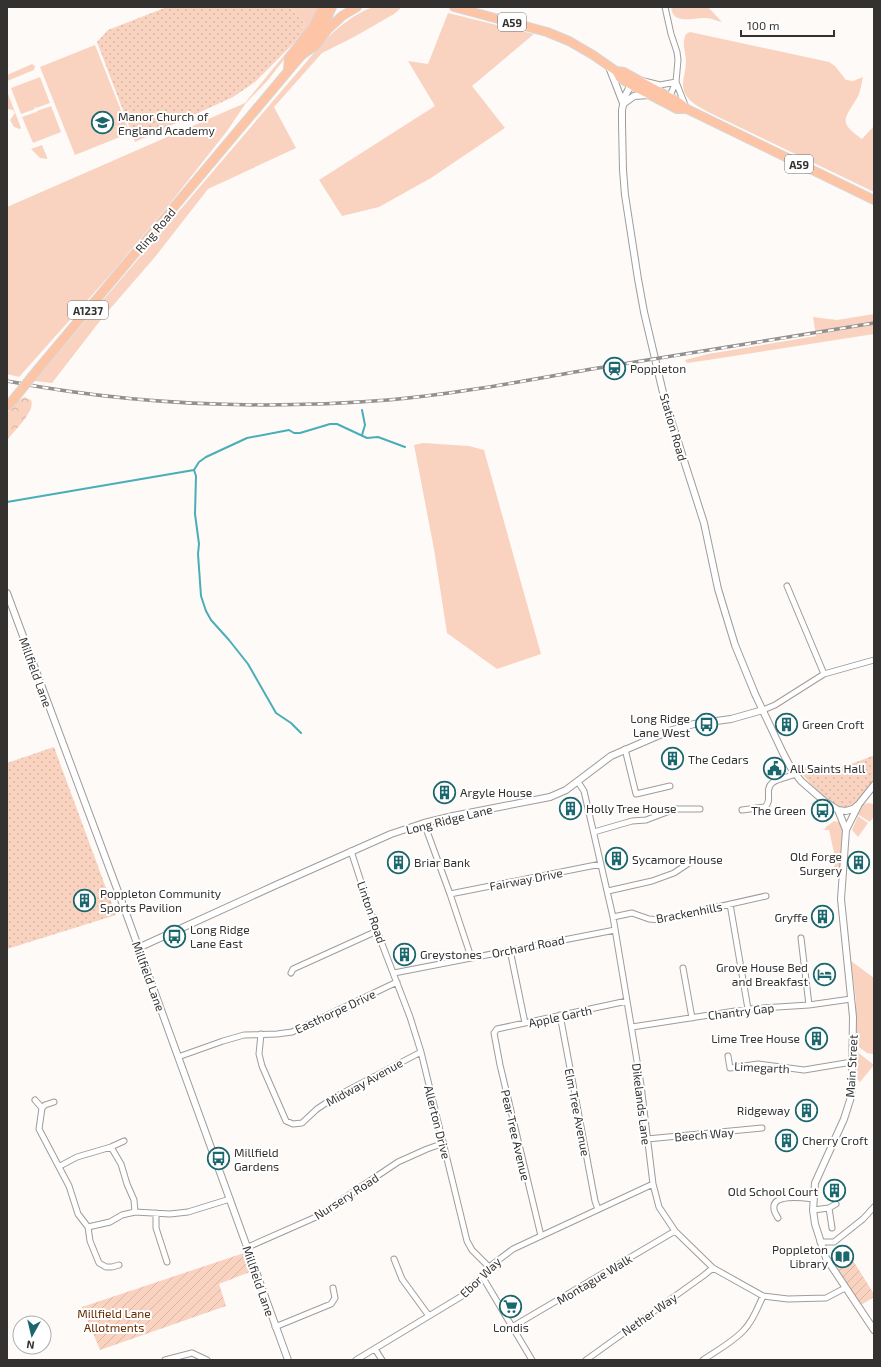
<svg xmlns="http://www.w3.org/2000/svg" width="881" height="1367" viewBox="0 0 881 1367" font-family="'Exo 2',sans-serif">
<defs>
<pattern id="forest-crowns" width="20" height="18" patternUnits="userSpaceOnUse"><rect width="20" height="18" fill="#f9d3c0"/><path d="M2 6a3 3 0 1 1 6 0M12 15a3 3 0 1 1 6 0" fill="none" stroke="#d6b6a5"/></pattern>
<pattern id="park-dots" width="8" height="8" patternUnits="userSpaceOnUse"><rect width="8" height="8" fill="#f9d3c0"/><path d="M2 2h.1M6 6h.1" fill="none" stroke="#d6b6a5" stroke-width="1.8" stroke-linecap="round"/></pattern>
<pattern id="garden-furrows" width="10" height="10" patternUnits="userSpaceOnUse"><rect width="10" height="10" fill="#f9d3c0"/><path d="M-1 1l2-2M0 10L10 0M9 11l2-2" fill="none" stroke="#d6b6a5"/></pattern>
</defs>
<rect width="100%" height="100%" fill="#fefaf8"/>
<path fill="#f9d3c0" d="M290,7H318L307,30L268,80L246,103L227,131L172,201L110,275L19,377L7,374V207L245,103L295,42L305,24Z
M373,7H402L394,14L354,37L322,53L274,107L296,148L208,189L155,257L103,317L52,383L34,381L326,39C341,25 354,14 373,7Z
M671,7H708L722,22C717,21 711,18 706,18C693,17 673,26 671,7Z
M448,13L534,34L472,86L505,128L431,178L379,207L342,216L319,180L435,106L408,61L428,64Z
M690,32L829,62L835,66L846,80L853,81L863,77C861,84 861,92 857,98C844,120 838,122 862,139L874,126V192L712,114C700,107 683,101 683,84C683,77 686,70 686,62C686,52 681,44 686,34Z
M95,45L130,133L75,155L40,67Z
M32,64L35,66L34,70L7,81V75Z
M40,77L50,103L36,108L35,107H34L35,109L21,114L11,88Z
M7,91L21,128L20,129L14,127L10,120L15,113L13,110L7,109Z
M51,106L61,132L33,143L22,117L36,112L37,113V111Z
M42,145L47,157V159L40,158L31,149Z
M874,314V334L708,360L687,363L685,360L708,354L816,336L813,317L837,320Z
M423,443L469,446L484,450L541,654L497,669L447,633L434,549L414,445Z
M817,800L823,805L817,810L820,809L823,812L828,808L832,812L831,817L827,822H822L817,818L816,813L817,810H815L812,803Z
M869,803L874,804V816L870,822L857,814L863,804Z
M858,816L868,823L858,837L852,830Z
M834,821C837,822 838,821 840,823C846,830 841,859 840,869L833,868L836,862L829,830H824L826,827Z
M851,961L874,978L873,1054L867,1053L856,1045V1001Z
M856,1051L874,1065L860,1082L857,1079Z"/>
<path fill="url(#forest-crowns)" d="M24,397L31,400C36,411 14,431 7,440V413L15,403Z"/>
<path fill="url(#park-dots)" d="M167,7H290L305,24L295,42L255,82L233,97L135,142L97,42L108,30Z
M54,747L116,915L7,949V763Z
M874,755C874,761 876,775 874,780C872,785 866,790 863,795C859,799 856,806 850,807C834,812 804,778 796,766C804,766 813,769 821,769C839,769 858,762 874,755Z"/>
<path fill="url(#garden-furrows)" d="M244,1253L250,1272L219,1284L226,1306L100,1350L82,1307Z
M852,1259L874,1294V1297L861,1305L837,1268Z"/>
<g fill="none" stroke-linecap="round" stroke-linejoin="round">
<path stroke="#49aeb7" stroke-width="2" d="M362,410L365,425L362,435
M194,470L196,476L195,514L199,544L198,554L201,596L206,611L211,620L229,640L248,664L276,713L291,723L301,733
M7,502L194,470L199,462L206,457L247,438L289,430L294,433H300L330,424H337L367,438L378,437L405,447"/>
<defs>
<path id="minor" d="M665,7L671,34L677,52L678,60L676,82L669,98
M644,81L660,85L676,82
M676,82L685,105
M787,586L824,674
M763,710L775,705L824,674L874,660
M625,749L636,794L670,786
M578,782L584,791L613,917L641,1085L653,1184L659,1207L675,1231L713,1268L763,1296L788,1299L826,1298L845,1288
M742,810L765,807C773,800 764,790 772,783C778,778 789,777 796,774
M424,823L450,894L471,957
M594,832L632,821L646,820L675,809H700
M351,851L377,931L410,1017L421,1052L467,1241L472,1250L489,1267
M608,891L652,881L674,873L695,859
M450,894L601,864
M730,904L748,1009
M613,917L632,913L649,919L660,920L766,896
M801,938L809,1005
M510,950L525,1023
M683,968L692,1018
M291,973L293,969L377,931
M394,973L615,930
M560,1015L595,1201L598,1209
M632,1027L748,1009L809,1005L851,999
M261,1034L259,1054L262,1066L286,1121L293,1124L302,1123L317,1109L335,1097L421,1052
M728,1056L730,1068L758,1064L804,1070L852,1062
M178,1057L223,1041L244,1035L277,1034L292,1032L397,982
M35,1100L42,1108
M54,1102L45,1105L42,1108L39,1129L69,1186L78,1214L88,1227L90,1241L99,1263L106,1267H112L119,1265
M647,1139L762,1128
M111,1147L121,1164L127,1184L134,1200L135,1212
M60,1166L77,1157L111,1147L124,1141
M829,1208L836,1204
M813,1210L829,1208L832,1228
M156,1213V1228L167,1262
M778,1218C777,1216 774,1212 774,1209C771,1193 805,1198 813,1199
M88,1227L110,1222L122,1215L135,1212L170,1214L188,1212L230,1199
M541,1236L500,1065L494,1033L497,1029L627,1001
M820,1242H834L863,1219L874,1207
M248,1247L316,1217L398,1162L427,1149L444,1143
M394,1259L402,1279L429,1316
M482,1276L532,1360
M275,1327L331,1304L335,1298L333,1288
M512,1327L675,1231
M375,1349L382,1360
M165,1360L192,1353L207,1360
M356,1360L462,1296L482,1276L489,1267L513,1249L653,1184
M586,1360L703,1276L713,1268
M703,1360C716,1351 733,1342 744,1330C753,1321 758,1307 763,1296"/>
<path id="tertiary" d="M609,67L623,103
M633,81L625,96L622,110V123L623,170L625,195L638,279L644,312L665,401L704,523L718,589L735,645L755,694L783,753L791,768L801,781L824,801L838,810L846,811L853,809L859,804L874,785
M623,104L634,96L649,95
M7,593L126,913L288,1360
M838,810L846,830L841,899L853,1017L852,1082L851,1097L844,1119L815,1183L813,1210L815,1224L826,1258L874,1330
M846,830L858,806
M138,948L276,885L391,834L424,823L453,816L550,797L566,790L611,756L669,731L694,724L731,719L763,710"/>
<path id="trunk" d="M454,7L547,32L569,41L593,55L616,71L620,78L631,85L677,109H687
M303,53L309,42L328,16L332,7
M288,70L289,58L314,26L323,7
M616,71L624,72L629,75L680,103L687,109L874,200
M38,369L294,64L303,54L315,46L328,29L342,16L357,7
M7,406L13,400"/>
</defs>
<use href="#minor" stroke="#9f9c9a" stroke-width="7"/>
<use href="#tertiary" stroke="#9f9c9a" stroke-width="8"/>
<use href="#trunk" stroke="#d6d6d6" stroke-width="10"/>
<use href="#minor" stroke="#fff" stroke-width="5"/>
<use href="#tertiary" stroke="#fff" stroke-width="6"/>
<use href="#trunk" stroke="#fec4a6" stroke-width="8"/>
<defs>
<path id="rail" d="M7,381C132,405 261,410 388,400C456,394 524,381 592,369C686,354 780,339 874,323"/>
</defs>
<use href="#rail" stroke="#93908f" stroke-width="3.5"/>
<use href="#rail" stroke="#fff" stroke-width="2" stroke-dasharray="6" stroke-linecap="butt"/>
<defs>
<path id="trunk-bridge" d="M13,400L38,369"/>
</defs>
<use href="#trunk-bridge" stroke="#d6d6d6" stroke-width="10" stroke-linecap="butt"/>
<use href="#trunk-bridge" stroke="#fec4a6" stroke-width="8"/>
</g>
<defs>
<symbol id="school-ring" viewBox="-11 -11 22 22"><circle r="9.5" fill="#fff" stroke="#1a676d" stroke-width="1.5"/><path d="M0-5L7-2L0 1L-7-2ZM-4 1L0 2.5L4 1V4Q0 6-4 4Z" fill="#1a676d"/></symbol>
<symbol id="station-ring" viewBox="-11 -11 22 22"><circle r="9.5" fill="#fff" stroke="#1a676d" stroke-width="1.5"/><path d="M-3-6H3Q5-6 5-4V2Q5 4 3 4L4.5 6H3L1.5 4h-3L-3 6H-4.5L-3 4Q-5 4-5 2V-4Q-5-6-3-6ZM-3.5-4v3h7v-3ZM-3.5 1v1.5H-2V1ZM2 1v1.5H3.5V1Z" fill="#1a676d"/></symbol>
<symbol id="building-ring" viewBox="-11 -11 22 22"><circle r="9.5" fill="#fff" stroke="#1a676d" stroke-width="1.5"/><path d="M-4-6H4V6H1V3H-1V6H-4ZM-2.5-4.3h1.7v1.8h-1.7ZM.8-4.3h1.7v1.8H.8ZM-2.5-1h1.7V.8h-1.7ZM.8-1h1.7V.8H.8Z" fill="#1a676d"/></symbol>
<symbol id="bus-ring" viewBox="-11 -11 22 22"><circle r="9.5" fill="#fff" stroke="#1a676d" stroke-width="1.5"/><path d="M-5-6H5V4H4V6H2V4H-2V6H-4V4H-5ZM-3.5-4V0h7V-4ZM-3.5 1.2v1.5H-2V1.2ZM2 1.2v1.5H3.5V1.2Z" fill="#1a676d"/></symbol>
<symbol id="civic-ring" viewBox="-11 -11 22 22"><circle r="9.5" fill="#fff" stroke="#1a676d" stroke-width="1.5"/><path d="M-.6-6.5H3V-4.5H.6V-3L4-1V1h2V6H-6V1h2V-1L-.6-3ZM-1.2 2.5V6h2.4V2.5Z" fill="#1a676d"/></symbol>
<symbol id="hotel-ring" viewBox="-11 -11 22 22"><circle r="9.5" fill="#fff" stroke="#1a676d" stroke-width="1.5"/><path d="M-6-4.5h1.5V1H6V5H4.5V3h-9V5H-6ZM-4 0a1.8 1.8 0 1 1 3.6 0ZM.5 0V-2.5h3Q6-2.5 6 0Z" fill="#1a676d"/></symbol>
<symbol id="library-ring" viewBox="-11 -11 22 22"><circle r="9.5" fill="#fff" stroke="#1a676d" stroke-width="1.5"/><path d="M-6-4Q-3-5.5-.7-3.5V5Q-3 3-6 4ZM6-4Q3-5.5 .7-3.5V5Q3 3 6 4Z" fill="#1a676d"/></symbol>
<symbol id="supermarket-ring" viewBox="-11 -11 22 22"><circle r="9.5" fill="#fff" stroke="#1a676d" stroke-width="1.5"/><path d="M-6-5.5h2.5l.6 2H6L4.5 2H-2.5L-4.4-4H-6ZM-1.5 3.2a1.3 1.3 0 1 0 .1 0ZM3 3.2a1.3 1.3 0 1 0 .1 0Z" fill="#1a676d"/></symbol>
</defs>
<g fill-rule="evenodd">
<use href="#school-ring" x="90" y="110" width="25" height="25"/>
<use href="#station-ring" x="602" y="356" width="25" height="25"/>
<use href="#building-ring" x="774" y="712" width="25" height="25"/>
<use href="#bus-ring" x="694" y="712" width="25" height="25"/>
<use href="#building-ring" x="660" y="746" width="25" height="25"/>
<use href="#civic-ring" x="762" y="756" width="25" height="25"/>
<use href="#building-ring" x="432" y="780" width="25" height="25"/>
<use href="#building-ring" x="558" y="796" width="25" height="25"/>
<use href="#bus-ring" x="810" y="798" width="25" height="25"/>
<use href="#building-ring" x="604" y="846" width="25" height="25"/>
<use href="#building-ring" x="386" y="850" width="25" height="25"/>
<use href="#building-ring" x="846" y="850" width="25" height="25"/>
<use href="#building-ring" x="72" y="888" width="25" height="25"/>
<use href="#building-ring" x="810" y="904" width="25" height="25"/>
<use href="#bus-ring" x="162" y="924" width="25" height="25"/>
<use href="#building-ring" x="392" y="942" width="25" height="25"/>
<use href="#hotel-ring" x="812" y="962" width="25" height="25"/>
<use href="#building-ring" x="804" y="1026" width="25" height="25"/>
<use href="#building-ring" x="794" y="1098" width="25" height="25"/>
<use href="#building-ring" x="774" y="1128" width="25" height="25"/>
<use href="#bus-ring" x="206" y="1146" width="25" height="25"/>
<use href="#building-ring" x="822" y="1178" width="25" height="25"/>
<use href="#library-ring" x="830" y="1244" width="25" height="25"/>
<use href="#supermarket-ring" x="498" y="1294" width="25" height="25"/>
</g>
<g text-anchor="middle" dominant-baseline="central" stroke-width="4" stroke-linejoin="round" paint-order="stroke">
<g fill="#fff" stroke="#70706f" stroke-width="1">
<rect x="498" y="13" width="28" height="18" rx="3"/>
<rect x="785" y="155" width="28" height="18" rx="3"/>
<rect x="68" y="301" width="40" height="18" rx="3"/>
</g>
<g font-size="11" font-weight="bold" fill="#333231">
<text x="512" y="22">A59</text>
<text x="799" y="164">A59</text>
<text x="88" y="310">A1237</text>
</g>
<g font-size="12" fill="#333231" stroke="#fff" text-anchor="start">
<text x="118" y="116">Manor Church of<tspan x="118" dy="14">England Academy</tspan></text>
<text x="630" y="368">Poppleton</text>
<text x="690" y="718" text-anchor="end">Long Ridge<tspan x="690" dy="14">Lane West</tspan></text>
<text x="802" y="724">Green Croft</text>
<text x="688" y="759">The Cedars</text>
<text x="790" y="768">All Saints Hall</text>
<text x="460" y="792">Argyle House</text>
<text x="586" y="808">Holly Tree House</text>
<text x="806" y="810" text-anchor="end">The Green</text>
<text x="842" y="856" text-anchor="end">Old Forge<tspan x="842" dy="14">Surgery</tspan></text>
<text x="632" y="859">Sycamore House</text>
<text x="414" y="862">Briar Bank</text>
<text x="100" y="893">Poppleton Community<tspan x="100" dy="14">Sports Pavilion</tspan></text>
<text x="808" y="917" text-anchor="end">Gryffe</text>
<text x="190" y="929">Long Ridge<tspan x="190" dy="14">Lane East</tspan></text>
<text x="420" y="954">Greystones</text>
<text x="808" y="967" text-anchor="end">Grove House Bed<tspan x="808" dy="14">and Breakfast</tspan></text>
<text x="800" y="1038" text-anchor="end">Lime Tree House</text>
<text x="790" y="1110" text-anchor="end">Ridgeway</text>
<text x="802" y="1140">Cherry Croft</text>
<text x="234" y="1152">Millfield<tspan x="234" dy="14">Gardens</tspan></text>
<text x="818" y="1191" text-anchor="end">Old School Court</text>
<text x="828" y="1249" text-anchor="end">Poppleton<tspan x="828" dy="14">Library</tspan></text>
<text x="511" y="1327" text-anchor="middle">Londis</text>
</g>
<g font-size="12" fill="#333231" stroke="#fff">
<text transform="translate(155 230) rotate(-50)">Ring Road</text>
<text transform="translate(674 427) rotate(74)">Station Road</text>
<text transform="translate(36 672) rotate(70)">Millfield Lane</text>
<text transform="translate(449 819) rotate(-14)">Long Ridge Lane</text>
<text transform="translate(526 879) rotate(-11)">Fairway Drive</text>
<text transform="translate(372 912) rotate(71)">Linton Road</text>
<text transform="translate(689 912) rotate(-11)">Brackenhills</text>
<text transform="translate(528 946) rotate(-11)">Orchard Road</text>
<text transform="translate(149 976) rotate(70)">Millfield Lane</text>
<text transform="translate(335 1011) rotate(-25)">Easthorpe Drive</text>
<text transform="translate(741 1011) rotate(-7)">Chantry Gap</text>
<text transform="translate(560 1016) rotate(-12)">Apple Garth</text>
<text transform="translate(851 1066) rotate(-87)">Main Street</text>
<text transform="translate(762 1067) rotate(3)">Limegarth</text>
<text transform="translate(364 1082) rotate(-29)">Midway Avenue</text>
<text transform="translate(642 1104) rotate(83)">Dikelands Lane</text>
<text transform="translate(578 1112) rotate(79)">Elm Tree Avenue</text>
<text transform="translate(438 1122) rotate(76)">Allerton Drive</text>
<text transform="translate(704 1134) rotate(-5)">Beech Way</text>
<text transform="translate(516 1135) rotate(77)">Pear Tree Avenue</text>
<text transform="translate(346 1196) rotate(-33)">Nursery Road</text>
<text transform="translate(480 1277) rotate(-44)">Ebor Way</text>
<text transform="translate(594 1279) rotate(-31)">Montague Walk</text>
<text transform="translate(259 1281) rotate(71)">Millfield Lane</text>
<text transform="translate(649 1314) rotate(-35)">Nether Way</text>
</g>
<g font-size="12" fill="#672b00" stroke="#fff">
<text x="114" y="1313">Millfield Lane<tspan x="114" dy="14">Allotments</tspan></text>
</g>
</g>
<rect width="881" height="1367" fill="none" stroke="#333231" stroke-width="16"/>
<g transform="translate(32 1335) rotate(188)"><circle r="19" fill="#ffffff" stroke="#adadad"/>
<path d="M0-3L7 15L0 10L-7 15Z" fill="#1a676d"/>
<text y="-6" font-size="11" font-weight="bold" text-anchor="middle" fill="#333231">N</text>
</g>
<path d="M741 30v6h93v-6" fill="none" stroke="#333231" stroke-width="2"/>
<text x="747" y="30" font-size="12" fill="#333231" stroke="#ffffff" stroke-width="3" paint-order="stroke">100 m</text>
</svg>
